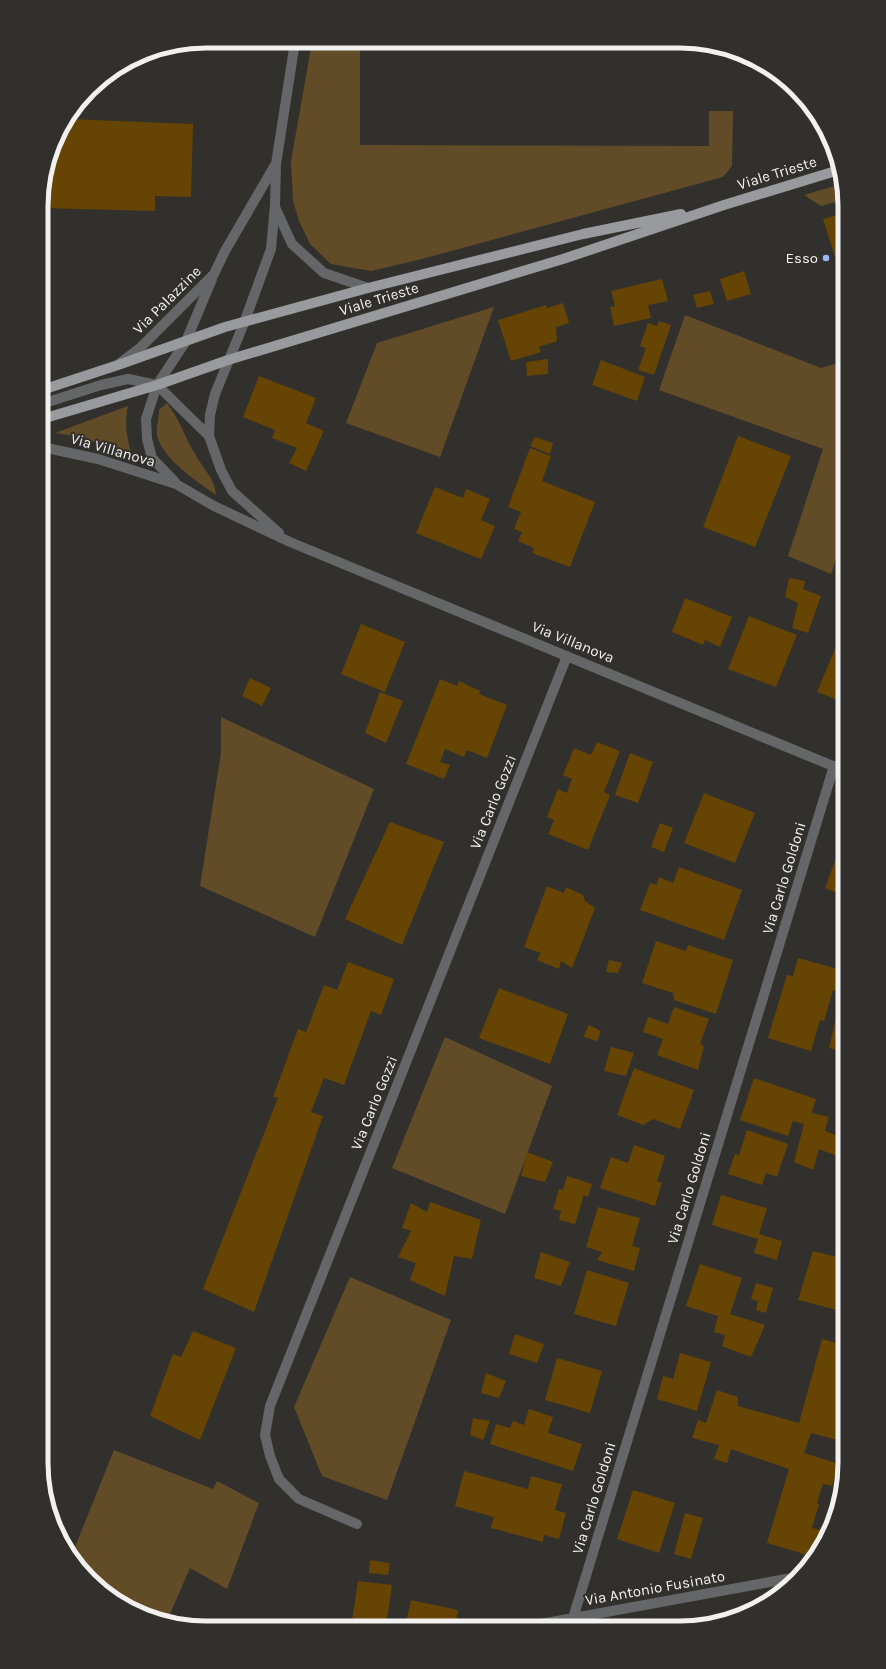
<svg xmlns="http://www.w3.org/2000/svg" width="886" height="1669" viewBox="0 0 886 1669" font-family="Karla,sans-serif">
<rect width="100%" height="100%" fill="#32302d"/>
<path fill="#624b27" d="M312,42H360V145L709,146V111H733L732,166L723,177L422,259L371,271L331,264L310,244L299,221L293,201L291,161Z
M841,184L844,200L821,206L804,195Z
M494,307L440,457L346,423L377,343Z
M685,315L821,368L845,361V539L843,538L831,574L788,556L823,449L659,390Z
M167,403C180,420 185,437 195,454C203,469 215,478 216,495C197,481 163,460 157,435C156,428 159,418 159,410Z
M128,406C124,426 127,439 133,458L105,446L81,437L55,433Z
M221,717L374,789L315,937L200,886L221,753Z
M445,1037L552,1086L505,1214L392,1168Z
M350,1277L451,1320L387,1500L322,1476L294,1407Z
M114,1450L213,1489L217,1481L259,1503L227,1589L190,1568L167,1621L133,1611L97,1587L71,1557Z"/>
<path fill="#664403" d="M69,119L193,124L191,197L155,196V211L42,208V185L58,133Z
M845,213V288L823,219Z
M744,271L751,294L727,301L720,279Z
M662,279L668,301L648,305L651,318L614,326L610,307L615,306L611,291Z
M710,291L714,304L697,308L693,295Z
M563,303L569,323L556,327L557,341L539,347L541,352L511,361L498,320L546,305L547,308Z
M659,321L671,325L654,375L638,370L646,348L640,346L648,323L657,326Z
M548,359V374L527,376L526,362Z
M601,360L645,377L637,401L592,385Z
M259,376L316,398L306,423L324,431L306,471L289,463L297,448L272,438L275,430L243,417Z
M738,436L791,456L755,547L703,527Z
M535,437L553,443L550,454L530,446Z
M530,448L551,456L542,481L595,502L570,567L532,553L534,548L518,541L522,532L514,529L521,512L508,507Z
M435,487L463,498L466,489L490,499L481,520L495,526L481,559L416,533Z
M789,578L805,581L803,589L821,596L808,633L792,628L798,603L785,597Z
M685,598L732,617L720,647L705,640L703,645L672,632Z
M749,616L797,635L776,687L728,669Z
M361,624L405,642L385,692L341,674Z
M845,625V697L843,702L817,692Z
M250,678L271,688L262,706L242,696Z
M440,679L457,686L459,681L480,691L479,694L507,705L487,758L467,750L464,757L445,749L440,762L450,765L444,779L406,764Z
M380,692L403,701L386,743L365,733Z
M597,742L620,751L604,792L610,795L588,850L548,834L554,820L547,817L558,789L567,793L572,779L563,775L574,748L591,755Z
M630,753L653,762L638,803L615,795Z
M704,793L755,813L735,863L684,843Z
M390,822L444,842L402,945L345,919Z
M660,823L673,828L664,852L651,847Z
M843,840L845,841V896L825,888Z
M679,867L742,890L724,940L640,910L650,883L657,885L659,877L673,883Z
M547,886L564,893L566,887L583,895L585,901L595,908L572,968L561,961L559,969L537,960L541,953L524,947Z
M656,941L686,951L688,945L733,960L716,1014L674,1000L673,993L642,983Z
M798,958L845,971V983L842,993L833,990L824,1021L820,1020L811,1051L768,1038L787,975L793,976Z
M609,960L622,963L618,973L606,972Z
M348,962L394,979L381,1015L371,1011L344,1085L324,1078L311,1112L323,1116L254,1312L203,1289L278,1098L273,1097L298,1029L306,1032L324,985L337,990Z
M499,988L568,1014L550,1064L479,1038Z
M840,1001L845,1003V1052L829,1048Z
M674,1007L709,1019L700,1044L704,1046L698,1070L657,1055L663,1039L643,1032L648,1017L668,1024Z
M589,1025L601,1031L597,1041L583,1037Z
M611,1047L634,1053L626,1076L604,1071Z
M634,1068L694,1090L680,1129L653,1119L643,1125L617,1115Z
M754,1078L816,1099L812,1113L829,1117L825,1131L844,1138L839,1157L819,1149L813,1170L794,1162L804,1124L793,1121L788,1136L740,1120Z
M844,1082H845V1107L838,1106Z
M747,1130L788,1144L777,1177L766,1173L762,1185L728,1174L735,1154L739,1155Z
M634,1145L665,1156L657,1181L662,1183L655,1206L600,1188L611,1157L628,1163Z
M527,1152L553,1162L545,1182L521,1176Z
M567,1176L592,1184L588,1197L584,1195L575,1224L559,1220L561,1211L553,1209L559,1189L563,1190Z
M721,1195L767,1208L759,1234L782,1241L777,1260L754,1253L758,1239L712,1225Z
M430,1202L481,1220L472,1259L454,1256L445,1296L410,1280L416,1263L398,1257L411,1231L402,1228L411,1203L427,1212Z
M598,1207L640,1218L632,1246L640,1248L634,1271L597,1260L602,1252L586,1247Z
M813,1251L845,1259V1312L798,1300Z
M541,1252L570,1262L561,1286L534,1278Z
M700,1264L742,1278L730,1314L765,1325L751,1357L722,1346L725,1335L714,1332L718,1316L686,1306Z
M587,1270L629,1283L616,1326L574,1314Z
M756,1283L773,1288L766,1313L756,1310L758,1301L751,1299Z
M193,1331L236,1348L200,1440L150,1416L173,1354L181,1357Z
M515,1334L544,1344L537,1363L509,1354Z
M822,1339L845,1345V1412L837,1440L811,1433L804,1453L839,1464L832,1486L823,1484L817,1503L819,1504L812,1528L822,1530L814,1557L767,1543L789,1469L731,1449L727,1463L714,1459L719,1445L692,1438L698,1420L706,1423L717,1390L738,1397V1406L799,1423Z
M680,1353L711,1362L697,1411L657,1399L663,1376L673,1379Z
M557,1358L602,1371L590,1413L545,1400Z
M486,1373L506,1381L499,1398L481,1393Z
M529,1409L553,1417L548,1433L582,1444L573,1471L490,1444L496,1424L510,1428L513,1421L524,1425Z
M473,1418L490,1421L483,1440L470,1435Z
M464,1471L528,1489L531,1476L562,1484L555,1510L566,1513L559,1539L544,1535L543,1542L491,1528L494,1517L455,1506Z
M633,1490L675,1503L659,1553L617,1539Z
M685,1513L703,1518L691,1559L674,1554Z
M370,1560L390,1563L388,1575L369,1573Z
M358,1581L392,1585L386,1627H351Z
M411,1600L458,1610L455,1627H405Z"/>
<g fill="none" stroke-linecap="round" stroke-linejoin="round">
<path stroke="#656667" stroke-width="10" d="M275,207L292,244L324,273L368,288
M120,363L140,348L214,274L225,251L275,165
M157,385L209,436
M42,402L51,401L101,385L128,379L157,385
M42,447L98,459L176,484L214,506L290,542L845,771
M175,482L152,458L147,439L146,419L157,385L186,341L212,279
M279,533L232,491L221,470L209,436L210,415L215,394L244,323L271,249L275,205L276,164L295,42
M357,1524L299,1499L279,1479L270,1456L265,1435L270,1406L567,656
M573,1618L834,766
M519,1628L797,1577"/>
<path stroke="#999a9d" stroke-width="10" d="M42,390L118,365L225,327L368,288L583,234L681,214
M42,419L157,385L228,360L563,259L724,205L839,170"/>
</g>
<circle fill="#9ab5fd" stroke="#32302d" stroke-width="1.5" cx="826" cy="258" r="4"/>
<g text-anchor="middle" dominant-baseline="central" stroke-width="4" stroke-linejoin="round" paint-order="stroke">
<g font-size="15" fill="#f3f1f0" stroke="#32302d">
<text transform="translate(777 173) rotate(-17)">Viale Trieste</text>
<text transform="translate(379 299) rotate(-17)">Viale Trieste</text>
<text transform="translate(167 300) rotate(-45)">Via Palazzine</text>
<text transform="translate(113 450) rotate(16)">Via Villanova</text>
<text transform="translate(573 642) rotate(22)">Via Villanova</text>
<text transform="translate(493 802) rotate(-68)">Via Carlo Gozzi</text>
<text transform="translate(784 878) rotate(-73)">Via Carlo Goldoni</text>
<text transform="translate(374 1103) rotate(-68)">Via Carlo Gozzi</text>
<text transform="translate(689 1188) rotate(-73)">Via Carlo Goldoni</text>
<text transform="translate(594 1498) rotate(-73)">Via Carlo Goldoni</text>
<text transform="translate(655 1588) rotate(-10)">Via Antonio Fusinato</text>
</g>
<g font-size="15" fill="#f3f1f0" stroke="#32302d" text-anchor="end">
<text x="818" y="258">Esso</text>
</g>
</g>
<path d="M0 0H886V1669H0ZM206 48H680A158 158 0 0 1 838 206V1463A158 158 0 0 1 680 1621H206A158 158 0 0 1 48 1463V206A158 158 0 0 1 206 48Z" fill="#32302d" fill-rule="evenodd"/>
<path fill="none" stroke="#f3f1f0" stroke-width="5" d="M206 48H680A158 158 0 0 1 838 206V1463A158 158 0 0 1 680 1621H206A158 158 0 0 1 48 1463V206A158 158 0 0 1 206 48Z"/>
</svg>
